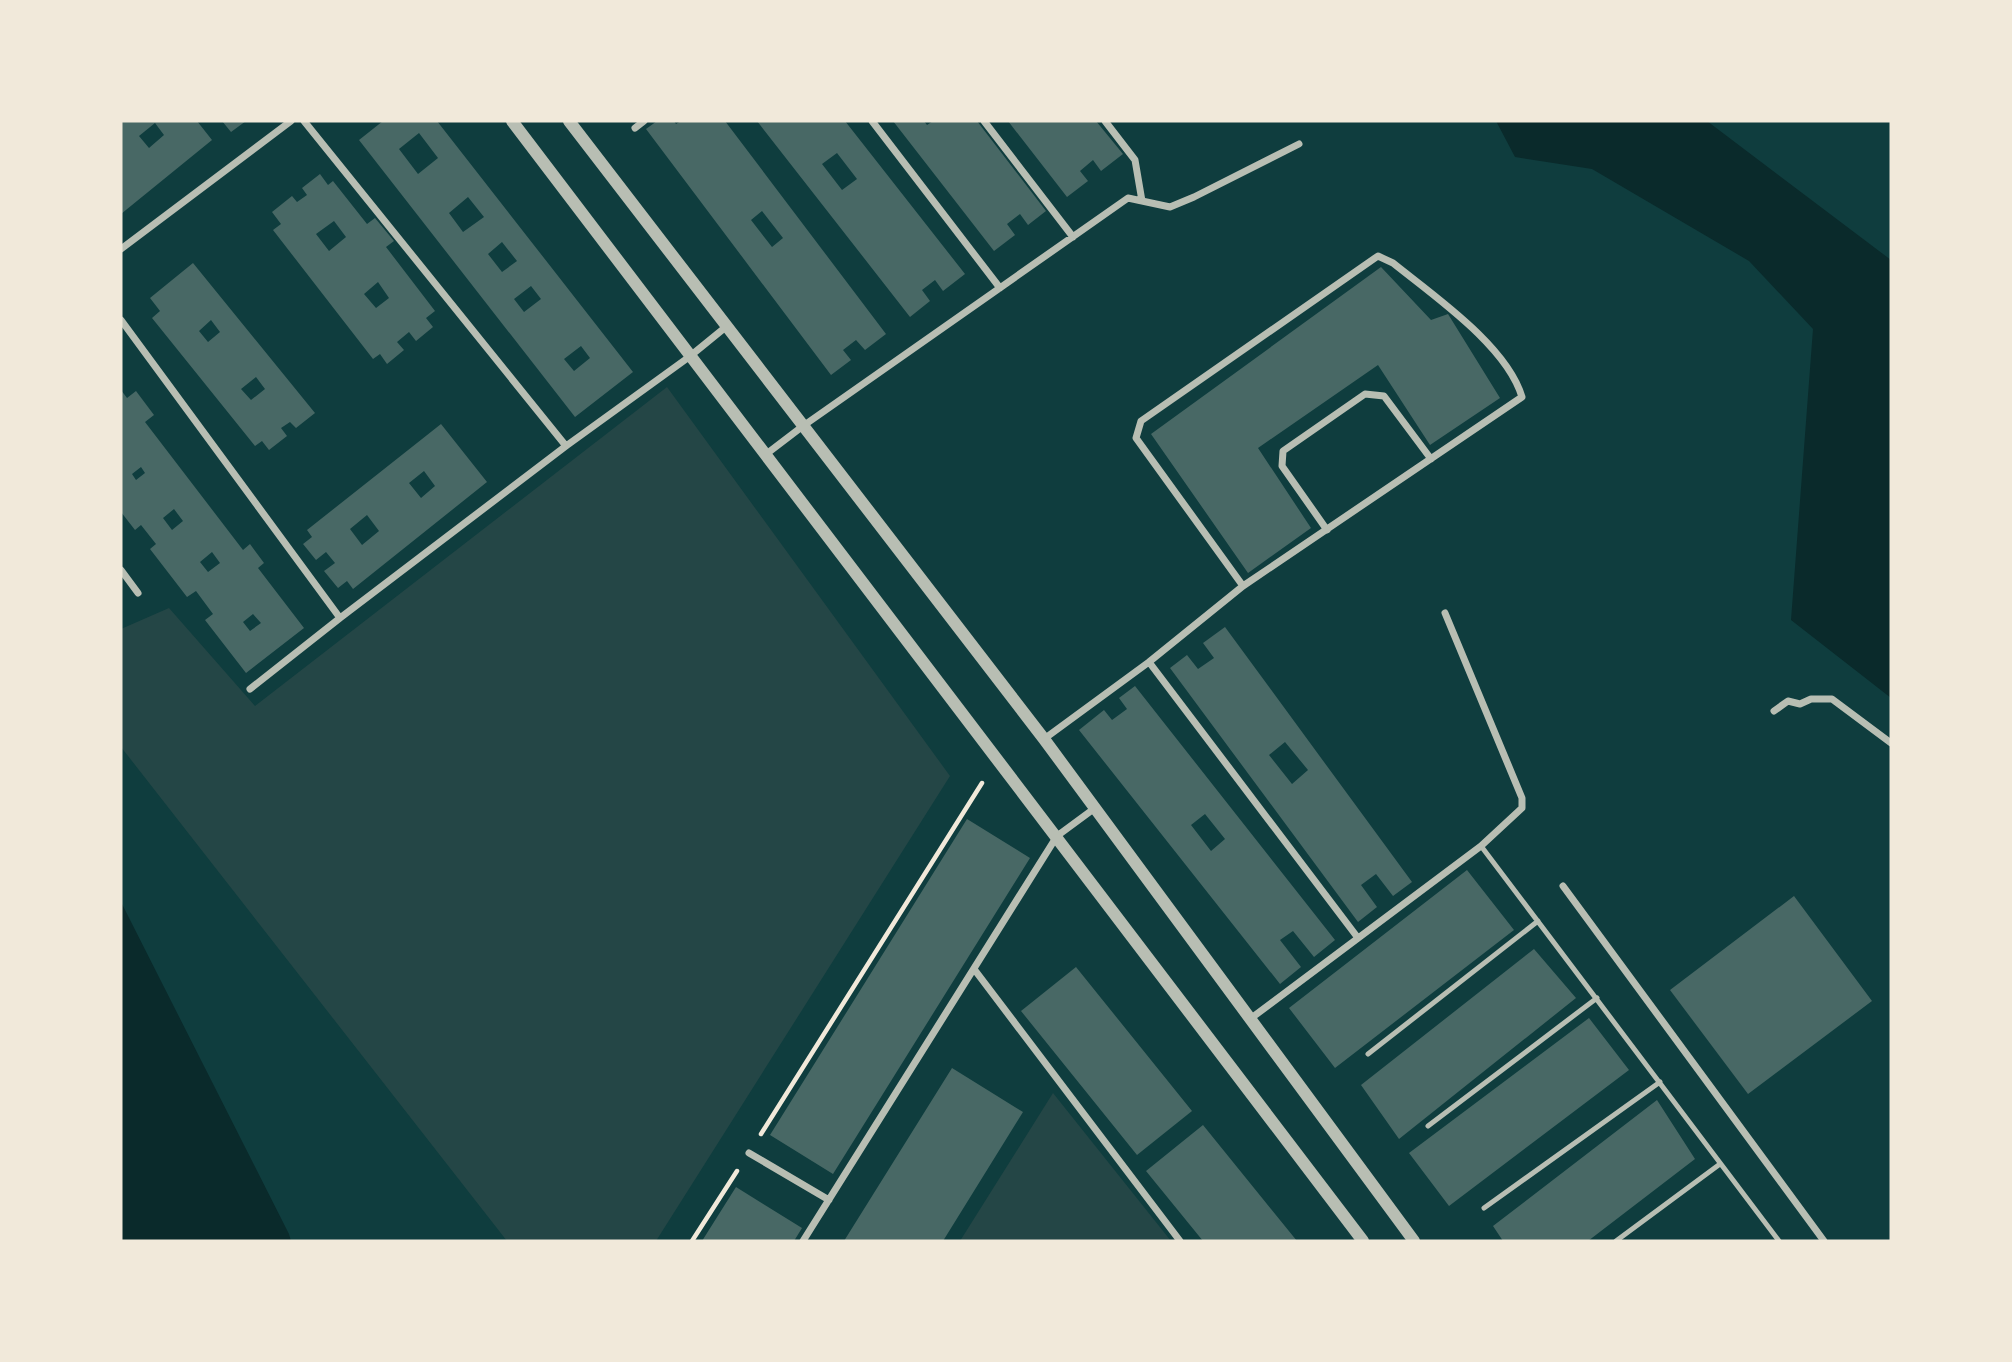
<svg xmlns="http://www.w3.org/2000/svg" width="2012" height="1362" viewBox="0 0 2012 1362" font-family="'Open Sans',sans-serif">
<rect width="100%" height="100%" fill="#0f3d3e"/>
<path fill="#244646" d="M667,387L950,776L656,1241H507L121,747V629L169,608L255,706Z
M1053,1093L1171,1241H960Z"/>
<path fill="#0a2a2b" d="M1496,121H1707L1891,260V698L1791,620L1813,329L1749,261L1592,169L1515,157Z
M121,902L289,1234L291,1241H121Z"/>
<path fill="#486865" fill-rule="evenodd" d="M121,121H197L212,140L121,214ZM155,123L164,135L149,148L139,136Z
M222,121H246L231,132Z
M383,121H437L633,372L575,417L359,140ZM419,133L438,158L418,174L399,149ZM468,197L484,217L463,232L449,213ZM502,242L517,261L502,272L488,254ZM531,286L541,299L524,312L514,299ZM581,346L590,358L574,371L564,359Z
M657,121H674L676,124L681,121H725L886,334L865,350L856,340L843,350L851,360L831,375L646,129ZM762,211L783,238L772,247L751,220Z
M757,121H845L965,274L943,291L935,280L922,290L930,301L910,317ZM837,153L857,179L842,190L822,164Z
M893,121H924L927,125L933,121H977L1046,211L1028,225L1020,214L1007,224L1015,235L994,251Z
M1008,121H1096L1123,154L1101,171L1093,160L1080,171L1088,181L1067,197Z
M320,174L328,185L333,181L367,224L375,218L394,241L386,247L435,311L426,318L433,327L416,341L409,332L397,342L404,350L387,364L380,354L373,359L273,230L281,224L272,212L292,196L297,202L307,195L302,188ZM334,221L346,237L329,251L316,234ZM378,282L389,298L376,308L364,294Z
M193,263L315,413L296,428L290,422L281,428L287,436L269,450L262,441L255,446L152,318L160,311L150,298ZM211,320L220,332L208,342L199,331ZM256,377L265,389L251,400L241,389Z
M1381,267L1431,320L1448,314L1500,398L1430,445L1378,365L1258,448L1311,528L1248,573L1151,434Z
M121,390L127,398L136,391L154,415L145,422L243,550L250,544L264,563L258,568L304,628L246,673L205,620L213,614L196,591L187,597L150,549L156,544L141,525L135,530L121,512ZM141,467L145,473L136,480L132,474ZM174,509L183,521L172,530L163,518ZM212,552L220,563L208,572L200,562ZM253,614L261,623L250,631L243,622Z
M441,424L487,482L353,589L347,581L338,588L324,571L335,563L326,552L316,560L303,544L312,537L307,530ZM424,471L435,486L421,498L409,483ZM367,515L379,531L362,545L350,529Z
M1225,627L1412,882L1393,896L1376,874L1361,885L1377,907L1358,922L1170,668L1187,655L1198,669L1214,658L1203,643ZM1285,742L1308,770L1292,784L1269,755Z
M1135,686L1335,940L1314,957L1293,931L1280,940L1301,967L1280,984L1079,730L1104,710L1112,720L1127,709L1119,698ZM1205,814L1225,839L1211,851L1191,825Z
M967,819L1030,858L833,1174L770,1135Z
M1467,870L1514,930L1335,1068L1289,1008Z
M1794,896L1872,1001L1748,1094L1670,990Z
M1534,949L1576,998L1399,1139L1361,1085Z
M1076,967L1192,1111L1137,1155L1021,1011Z
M1589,1018L1629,1070L1449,1206L1409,1153Z
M952,1068L1023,1112L943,1241H844Z
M1657,1100L1695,1159L1588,1241H1503L1493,1226Z
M1203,1125L1297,1241H1203L1146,1171Z
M736,1187L802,1228L794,1241H702Z"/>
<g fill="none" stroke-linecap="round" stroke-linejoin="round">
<path stroke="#f1e9da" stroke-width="4.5" d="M761,1134L982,783
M692,1241L737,1171"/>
<path stroke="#b8beb3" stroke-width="5" d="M1481,846L1779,1241
M1368,1054L1538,921
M1428,1126L1597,998
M1484,1208L1660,1082
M1616,1241L1720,1164"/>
<path stroke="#b8beb3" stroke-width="7" d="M304,121L566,446
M872,121L1000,288
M984,121L1073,237
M1105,121L1135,160L1142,201
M635,128L644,121
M121,249L291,121
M121,320L340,618L566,446L689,357L727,326
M765,455L803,426L1128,198L1170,207L1194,197L1299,144
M1327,530L1282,466L1283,451L1365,394L1384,396L1431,459
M121,570L138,593
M1149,662L1358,938
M250,689L340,618
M1774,711L1788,701L1800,704L1811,699H1832L1891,743
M1044,739L1149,662L1243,586L1522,397C1507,346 1434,296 1393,263L1378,256L1141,421L1136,438L1243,586
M1563,886L1824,1241
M974,969L1180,1241
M1250,1019L1481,846L1522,808V798L1445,613
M749,1153L829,1200
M803,1241L1057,836L1095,808"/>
<path stroke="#b8beb3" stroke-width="12" d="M512,121L1363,1241
M569,121L1044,739L1414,1241"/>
</g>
<rect width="2012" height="1362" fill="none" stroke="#f1e9da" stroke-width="245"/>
</svg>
